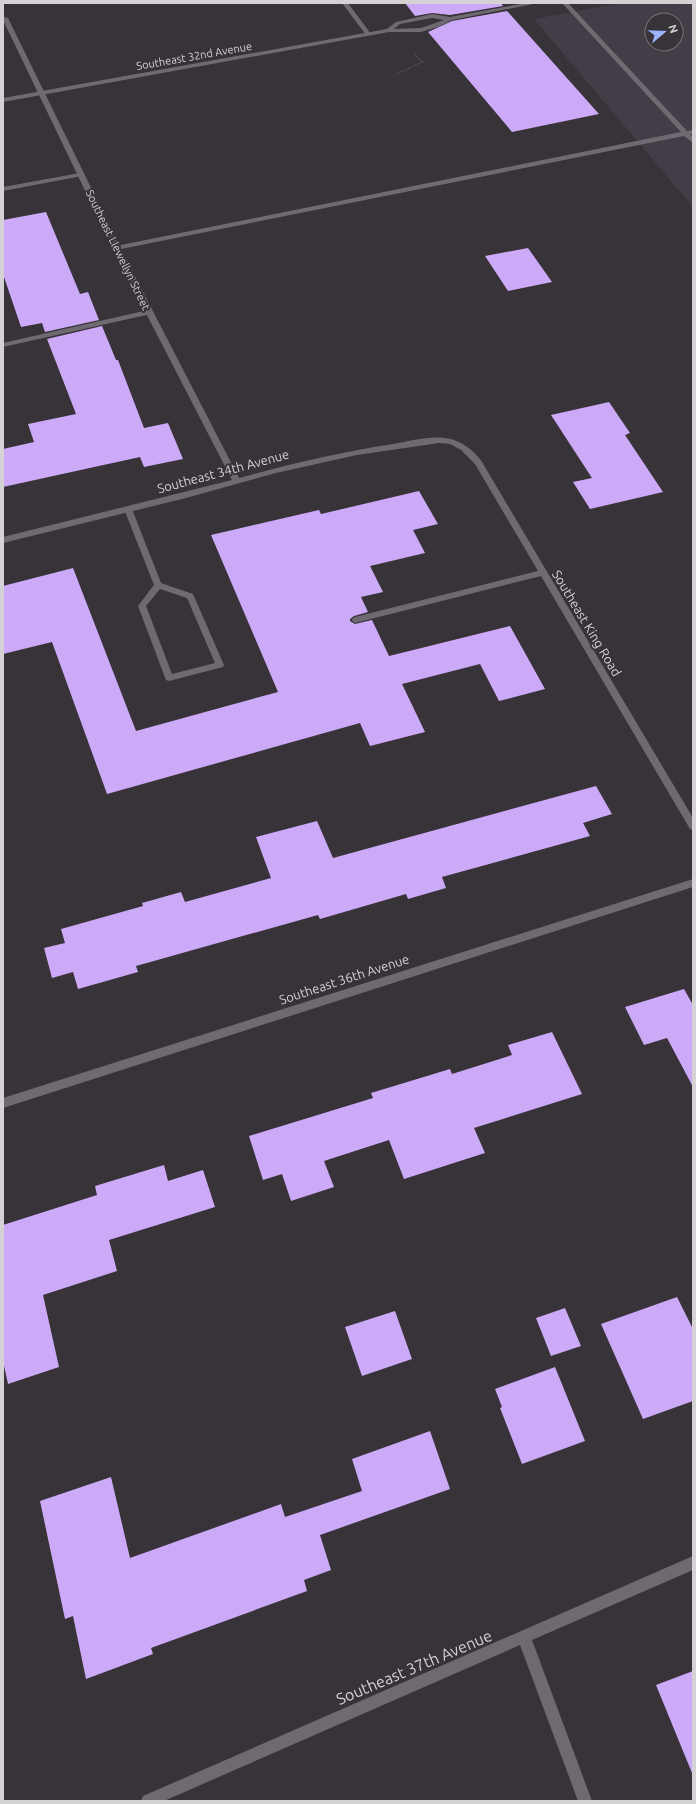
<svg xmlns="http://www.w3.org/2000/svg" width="696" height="1804" viewBox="0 0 696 1804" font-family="Ubuntu,sans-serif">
<rect width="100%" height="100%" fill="#373339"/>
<path fill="#443c46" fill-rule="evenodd" d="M620,3H693V207L534,19ZM652,20H676V44H652Z"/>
<path fill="#cdaaf7" d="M405,3H501L503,6L450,15L432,13L415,16Z
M507,11L599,114L512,132L428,32L452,21Z
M46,212L80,294L88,292L99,320L45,332L42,323L21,327L3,274V220Z
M528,248L552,282L508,291L485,256Z
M102,326L116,360H118L144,428L168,423L183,459L144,467L140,457L3,487V449L34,442L28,424L76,414L47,339Z
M609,402L630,433L625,435L663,492L590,509L573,482L592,478L551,415Z
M419,491L438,524L413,530L425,553L370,566L383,592L361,597L368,612L354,616L350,619V621L355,624L372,620L389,656L510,626L545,689L499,701L480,664L402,684L425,732L370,746L360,723L107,794L52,642L3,654V586L73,568L136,731L278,692L211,535L319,510L321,514Z
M596,786L612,814L583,823L590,836L442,877L446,888L408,899L406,894L320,919L318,915L136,966L138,972L78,989L73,972L52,978L44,948L65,943L61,929L143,906L142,903L181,892L185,902L271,878L256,837L317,821L333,858Z
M684,989L693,1005V1087L667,1038L644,1045L625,1007Z
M552,1032L582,1094L474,1128L485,1153L404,1179L389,1140L324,1161L334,1187L291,1201L282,1174L263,1180L249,1136L373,1098L371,1093L450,1069L452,1074L512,1055L508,1045Z
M164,1165L168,1181L203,1170L215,1207L109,1240L117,1271L43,1295L59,1367L8,1384L3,1361V1225L97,1195L95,1186Z
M677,1297L693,1329V1401L643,1419L601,1324Z
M565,1308L581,1346L551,1356L536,1318Z
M395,1311L412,1359L362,1376L345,1327Z
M555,1367L585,1441L522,1464L500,1408L502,1407L495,1389Z
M430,1431L450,1489L320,1535L331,1570L304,1580L307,1591L151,1648L153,1654L86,1679L73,1616L65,1619L40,1501L111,1477L130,1558L281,1504L285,1517L362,1491L352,1459Z
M693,1671V1773H692L656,1685Z"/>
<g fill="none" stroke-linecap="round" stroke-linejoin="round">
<path stroke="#807d81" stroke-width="1.5" stroke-dasharray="0.5 2" stroke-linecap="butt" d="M397,74L422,62L414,53"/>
<path fill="#6f6a71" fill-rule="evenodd" d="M562,3H568L687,131L693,130V134H690L693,137V143L684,136L116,250L112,248L116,246L681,132Z
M80,173L83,175L82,176L3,191V187Z
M148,310H151V314L3,347V343Z
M128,506L132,509L161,583L193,594L224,665L223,667L169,681L166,680L138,606L154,585L124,509ZM160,589L187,598L215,663L172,674L146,606Z
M542,570L545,571V575L355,623L351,620L355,617Z"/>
<path fill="#6f6a71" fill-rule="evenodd" d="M342,3H348L371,34L370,35H366Z
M3,17L8,18L125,257L239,478C290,464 341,452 393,444C410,441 428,436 445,438C460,440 473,449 482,462L693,818V830L690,829L475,464L461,450L450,444L439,443L357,455L276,473L186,498L3,543V537L232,480L117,257L3,20Z
M693,879V887L3,1108V1098Z
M693,1556V1570L532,1640L592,1801H578L520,1645L164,1801H141L143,1796Z"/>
<path fill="#6f6a71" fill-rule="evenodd" d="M526,3H538L452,20L438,27L421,32H389L3,102V98L387,29L396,22L432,14L450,17ZM432,18L444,20L421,28L394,29L400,24Z"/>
</g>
<g text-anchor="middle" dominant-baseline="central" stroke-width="4" stroke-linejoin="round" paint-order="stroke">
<g font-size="11" fill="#d5d2d5" stroke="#373339">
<text transform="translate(194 56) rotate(-10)">Southeast 32nd Avenue</text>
<text transform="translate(118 250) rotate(64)">Southeast Llewellyn Street</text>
</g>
<g font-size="13" fill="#d5d2d5" stroke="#373339">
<text transform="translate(223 471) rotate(-15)">Southeast 34th Avenue</text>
<text transform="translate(587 623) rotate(59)">Southeast King Road</text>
<text transform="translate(344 979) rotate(-18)">Southeast 36th Avenue</text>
</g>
<g font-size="16" fill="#d5d2d5" stroke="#373339">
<text transform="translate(414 1667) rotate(-23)">Southeast 37th Avenue</text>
</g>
</g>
<rect width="696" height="1804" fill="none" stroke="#d5d2d5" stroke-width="8"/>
<g transform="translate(664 32) rotate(71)"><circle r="19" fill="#373339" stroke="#767377"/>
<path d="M0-3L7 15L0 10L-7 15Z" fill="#9cb4fd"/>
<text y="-6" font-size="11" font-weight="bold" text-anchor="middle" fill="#d5d2d5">N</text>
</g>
</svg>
